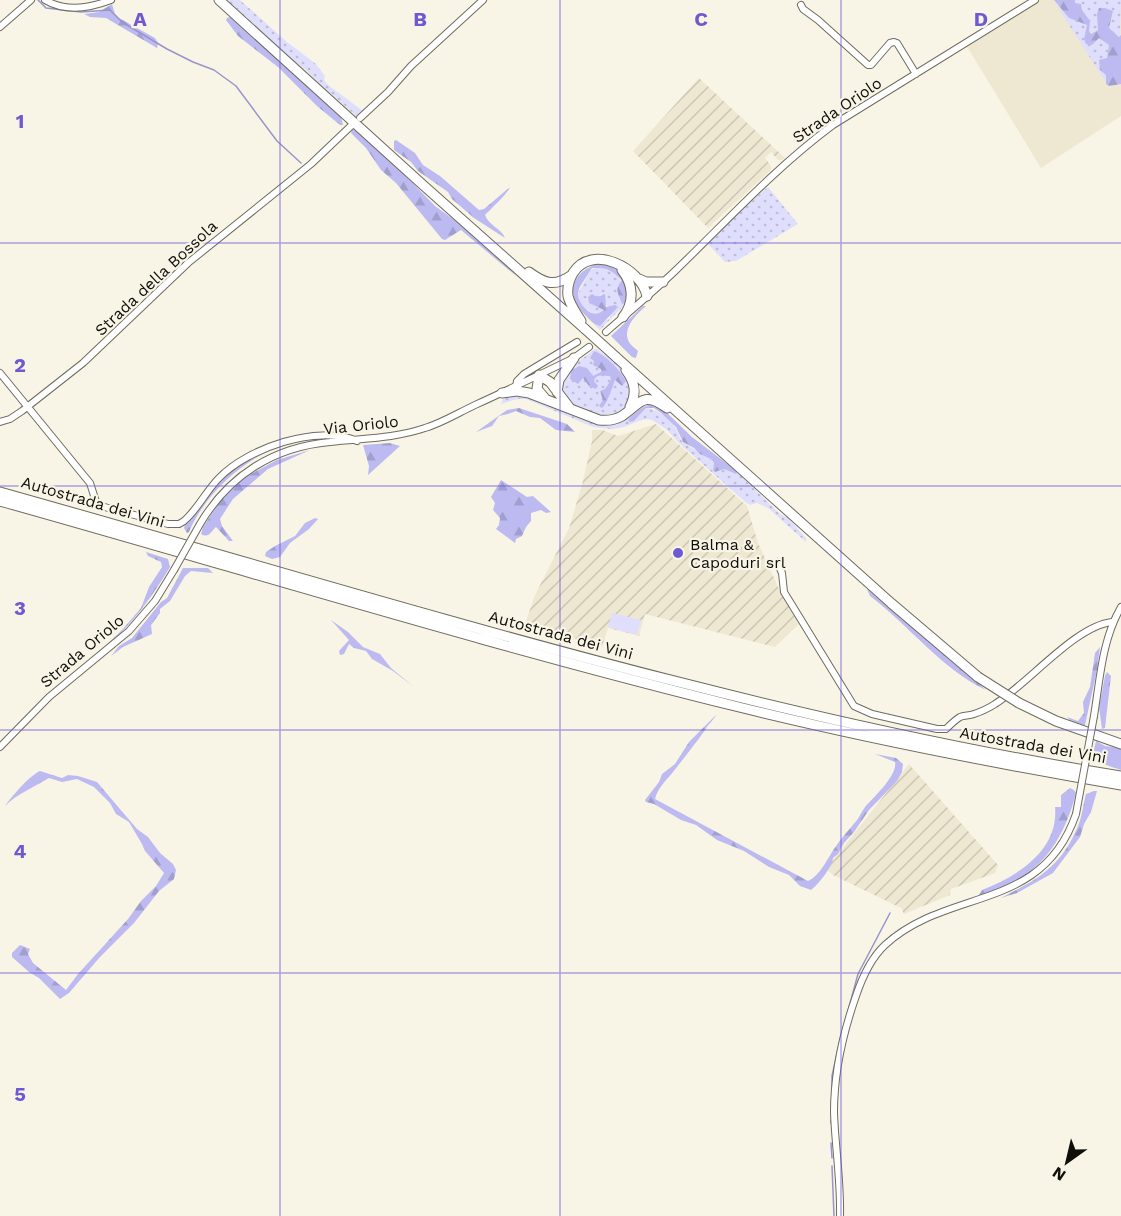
<svg xmlns="http://www.w3.org/2000/svg" width="1121" height="1216" viewBox="0 0 1121 1216" font-family="'Work Sans',sans-serif">
<defs>
<pattern id="industrial-furrows" width="10" height="10" patternUnits="userSpaceOnUse" patternTransform="scale(1.5)"><rect width="10" height="10" fill="#eee8d2"/><path d="M-1 1l2-2M0 10L10 0M9 11l2-2" fill="none" stroke="#cbc6b3"/></pattern>
<pattern id="grass-dots" width="8" height="8" patternUnits="userSpaceOnUse" patternTransform="scale(1.5)"><rect width="8" height="8" fill="#dfdefc"/><path d="M2 2h.1M6 6h.1" fill="none" stroke="#bebdd7" stroke-width="1.8" stroke-linecap="round"/></pattern>
<pattern id="forest-firs" width="22" height="20" patternUnits="userSpaceOnUse" patternTransform="scale(1.5)"><rect width="22" height="20" fill="#bdbaf1"/><path d="M5 1l3.5 6h-7zM16 11l3.5 6h-7z" fill="#a19fcd"/></pattern>
</defs>
<rect width="100%" height="100%" fill="#f8f5e6"/>
<path fill="#eee8d2" d="M1041,0H1121V116L1041,168L966,45Z"/>
<path fill="url(#industrial-furrows)" d="M699,78L785,158L782,160H778L771,152L765,158L771,166V170L708,228L633,151Z
M656,424L747,506L758,543L780,591L800,623L775,647L645,614L639,636L608,628L602,647L525,624L535,595L569,528L582,485L592,441V430H602L618,436Z
M909,764L998,865L995,873L951,889L950,895L904,914L901,908L833,875L826,869Z"/>
<path fill="url(#grass-dots)" d="M227,0H240L287,42L316,64L325,76L324,80L328,85L363,111L357,117L333,95L325,90L307,71L292,60Z
M1075,0H1121L1120,36H1117L1109,28L1113,13L1111,10H1098V30L1089,33C1091,21 1083,15 1081,4L1075,3Z
M1055,3L1070,18L1087,25L1086,32L1093,45L1099,38L1109,45L1107,58L1098,62L1106,75L1105,81Z
M768,187L798,224L736,261L725,262L708,244L738,213Z
M600,267L611,270L622,280L617,292L622,304L626,303L600,330L591,321L598,325L610,318L608,308L601,294L597,298L589,296L588,298L589,303L605,310L594,315L580,303L577,297C581,286 586,279 592,269Z
M596,348C607,357 623,367 629,380C632,387 631,395 628,402C613,430 557,406 562,384C565,367 585,358 596,348Z
M511,395C544,396 591,433 618,424C629,420 636,410 645,405L628,420L634,421L646,408C656,408 672,420 676,429C679,433 679,439 683,442C692,450 707,453 714,463L713,470L715,472L724,469L736,474L737,472L780,514L788,518L806,538V542L768,508L757,503L750,505L744,501L680,444L666,429L652,420L647,419L638,421L624,427L612,429L593,427L526,399H517L501,404L503,399Z"/>
<path fill="url(#forest-firs)" d="M1054,0H1075V3L1081,4L1082,10L1090,21L1089,31L1091,34L1098,30L1097,14L1099,8H1105L1113,11L1109,28L1119,37L1121,35V84L1109,86L1106,84V75L1100,70L1099,60L1107,58L1109,45L1099,38L1092,45L1086,44L1084,39L1087,25L1069,18Z
M112,4L115,14L119,18L155,38L158,43L157,48L106,18L90,17L84,14L99,12Z
M230,17L335,111L341,117L343,125H340L317,106L278,67L238,36L226,20L227,18Z
M352,129L358,132L391,161L435,206L460,224L503,262L516,276L461,230L445,240L442,239L396,183L381,170L366,148L351,133Z
M396,140L415,153L423,165L440,176L479,210L484,209L510,187C508,193 491,209 485,215C489,226 501,228 505,238L474,218L452,199L448,192L418,171L411,162L394,150V141Z
M601,263C627,270 628,278 626,303L622,304C618,292 614,291 622,280C609,269 609,268 592,268C582,286 569,293 587,310C594,316 598,314 604,310L589,303L588,297L592,294L597,297L605,294L606,307L615,305L618,307L600,326C593,324 590,320 585,315C563,293 573,270 601,263Z
M643,306H646C637,314 623,327 628,340C630,345 635,348 638,351L636,358L632,357L611,336Z
M594,351C605,354 620,370 626,381L622,386L615,380C612,388 607,404 602,408L599,406L603,400L600,391L605,389L611,380L610,376C604,376 596,373 594,381L598,386L596,389L589,386L583,378L578,384L570,379L571,371L579,366L587,368L593,376L601,372V369L593,365L594,361L590,358Z
M652,404L663,409L692,437L734,469L737,472L736,474L724,469L715,472L713,470L714,463L711,459L700,454L694,448L683,442L676,427L661,413L654,408H646L634,421L630,422L628,420C634,413 643,406 652,404Z
M519,408L567,424L575,432L556,430L540,418L530,417L516,411L508,414L499,416L492,426L476,432L507,410Z
M293,443C289,444 283,445 279,446C241,462 205,494 189,532L187,533L184,528L185,524C195,514 202,501 212,490C232,466 262,448 293,443Z
M390,443L400,446L368,475L369,466L363,445Z
M310,450L268,469L233,499L220,519L222,526L233,541H229L216,527C211,531 209,539 201,534L203,527L222,498L245,477L277,460Z
M501,480L527,497L533,496L551,512L546,513L541,510L531,513V521L526,527L522,536L516,539L515,543L496,529L499,525L500,518L493,510L495,503L491,497Z
M315,518L318,519L309,529L290,543L280,557L272,559L265,556L266,552L275,546L295,536L305,523Z
M146,552L168,559L170,567C150,600 130,628 99,652L122,630L141,608L149,587L162,567L161,562L148,556Z
M183,568H208L213,573L191,571L185,576L170,601L160,609V613L151,625L152,634L123,647L111,656L119,646L132,638L161,602L167,598Z
M867,589L986,690C940,668 910,626 870,596Z
M331,620L348,632L363,647L380,654L391,668L414,687L393,671L372,659L366,651L354,648L349,644L344,654L340,655L339,651L349,640Z
M1100,647L1097,670L1085,725H1083L1070,720L1067,717L1078,721L1084,713L1083,702L1090,687L1095,653Z
M1107,672L1111,676L1105,728L1102,729L1099,707L1105,676Z
M716,715C714,720 708,724 705,730C696,743 684,758 673,772C666,781 658,787 655,799L808,881C819,877 828,858 834,849C841,838 850,829 857,820C860,816 862,811 865,807C873,798 898,775 895,762L875,754L896,758L903,764L902,772L897,781L869,810L854,832L844,843L838,854L833,858C833,866 818,885 811,890L800,886L789,875L769,867L744,851L717,840L696,825L681,820L654,804L646,802L645,800L659,782L662,774L675,764L689,742Z
M1096,741L1105,746L1121,748V770L1094,761L1092,758Z
M40,771L62,778L68,775L78,776L97,782L137,829L148,837L160,853L173,864L176,870L174,879L159,891L134,923L100,957L69,993L60,999L39,978L29,972L12,957V953L20,945L30,949L28,954L33,963L66,990L78,974L128,919L141,901L156,886L164,873L145,851L142,844L129,822L116,814L110,803L94,787L77,779L62,782L49,778C34,787 17,794 5,806C13,795 29,776 40,771Z
M1070,788L1074,790L1076,793C1067,828 1050,862 1017,880C1006,887 994,889 983,896L979,895L982,890C1018,876 1059,850 1055,807H1061V795Z
M1094,791H1097L1091,812L1084,824L1080,837L1053,873L1017,893L1001,898C1038,879 1061,867 1078,826C1082,817 1083,805 1086,794Z"/>
<path fill="#dfdefc" d="M612,613L641,620L637,635L608,627Z"/>
<g fill="none" stroke-linecap="round" stroke-linejoin="round">
<path stroke="#9995ca" stroke-width="1.5" d="M38,0L46,8L81,12L110,10L122,22L167,49L193,62L214,70L236,86L277,141L301,163
M846,1018L858,974L890,913
M832,1092V1076L841,1035
M831,1120V1123
M831,1143L832,1158
M832,1166L834,1216"/>
<defs>
<path id="minor" d="M45,0C65,12 90,8 111,0
M801,5L803,9L818,20L868,65H871L890,43L894,42L897,43L916,74
M0,27L31,0
M360,118L388,92L411,66L483,0
M606,332C629,312 653,292 675,271C727,221 775,168 833,125L1035,0
M0,373L85,477L90,483L97,505L168,524H179L184,521C198,509 206,491 219,478C248,448 317,424 357,441
M516,386L517,381L524,374L577,342
M0,422L10,419L22,411L83,363L188,263L311,164L353,124
M200,524C229,475 274,447 330,442C363,438 392,439 425,428C442,423 458,413 475,405C508,390 541,374 574,358L589,347
M777,562L782,573L784,592L854,706L872,714L937,729H946C950,725 955,720 960,717C964,715 969,716 974,714C980,712 989,708 995,704C1028,684 1075,626 1112,622
M1094,716C1100,679 1102,640 1121,607
M0,747L49,697L129,631L155,601L174,570
M840,1216C841,1181 835,1146 834,1112C834,1072 843,1033 856,996C862,978 871,958 885,945C948,887 1042,913 1076,814"/>
<path id="highway" d="M219,0L423,185L585,329
M622,270C633,284 635,302 623,317
M529,272C545,284 555,287 572,275
M639,279L646,282H663
M581,321C576,313 570,305 568,296C567,288 569,280 573,273C592,243 641,268 647,296
M616,357L891,603L978,677
M626,370C635,382 637,393 630,407
M557,392L559,380L574,358
M502,393L517,391L529,393L599,420C607,421 615,420 622,416C640,404 643,390 667,408
M544,397L537,389L539,375L550,382L569,407
M0,492C371,596 740,715 1121,776
M0,501C246,570 491,646 739,707C865,738 993,763 1121,785
M1019,703L1056,721L1121,744"/>
</defs>
<use href="#minor" stroke="#6f6c5f" stroke-width="8"/>
<use href="#highway" stroke="#6f6c5f" stroke-width="11"/>
<use href="#minor" stroke="#fff" stroke-width="6"/>
<use href="#highway" stroke="#fff" stroke-width="9"/>
<defs>
<path id="minor-bridge" d="M174,570L200,524
M1076,814L1094,716"/>
<path id="highway-bridge" d="M585,329L616,357
M978,677L1019,703"/>
</defs>
<use href="#minor-bridge" stroke="#6f6c5f" stroke-width="8" stroke-linecap="butt"/>
<use href="#highway-bridge" stroke="#6f6c5f" stroke-width="11" stroke-linecap="butt"/>
<use href="#minor-bridge" stroke="#fff" stroke-width="6"/>
<use href="#highway-bridge" stroke="#fff" stroke-width="9"/>
</g>
<path fill="none" stroke="#6f59d3" stroke-width="1.5" stroke-opacity="0.55" d="M280,0V1216M560,0V1216M841,0V1216M0,243H1121M0,486H1121M0,730H1121M0,973H1121"/>
<circle fill="#6f59d3" stroke="#f8f5e6" stroke-width="2" cx="678" cy="553" r="6"/>
<g text-anchor="middle" dominant-baseline="central" stroke-width="4.5" stroke-linejoin="round" paint-order="stroke">
<g font-size="16" fill="#0f0e09" stroke="#f8f5e6">
<text transform="translate(837 110) rotate(-34)">Strada Oriolo</text>
<text transform="translate(156 278) rotate(-43)">Strada della Bossola</text>
<text transform="translate(361 425) rotate(-6)">Via Oriolo</text>
<text transform="translate(93 502) rotate(16)">Autostrada dei Vini</text>
<text transform="translate(561 635) rotate(15)">Autostrada dei Vini</text>
<text transform="translate(82 651) rotate(-40)">Strada Oriolo</text>
<text transform="translate(1033 745) rotate(10)">Autostrada dei Vini</text>
</g>
<g font-size="16" fill="#0f0e09" stroke="#f8f5e6" text-anchor="start">
<text x="690" y="544">Balma &amp;<tspan x="690" dy="18">Capoduri srl</tspan></text>
</g>
</g>
<g font-size="20" text-anchor="middle" font-weight="bold" fill="#6f59d3" stroke="#f8f5e6" stroke-width="4.5" stroke-linejoin="round" paint-order="stroke">
<text x="140" y="26">A</text>
<text x="420" y="26">B</text>
<text x="701" y="26">C</text>
<text x="981" y="26">D</text>
<text x="20" y="128">1</text>
<text x="20" y="372">2</text>
<text x="20" y="615">3</text>
<text x="20" y="858">4</text>
<text x="20" y="1101">5</text>
</g>
<g transform="translate(1067 1162) rotate(214)" stroke="#f8f5e6" stroke-width="4.5" paint-order="stroke">
<path d="M0-4.5L10 22L0 15L-10 22Z" fill="#0f0e09"/>
<text y="-9" font-size="16" font-weight="bold" text-anchor="middle" fill="#0f0e09">N</text>
</g>
</svg>
